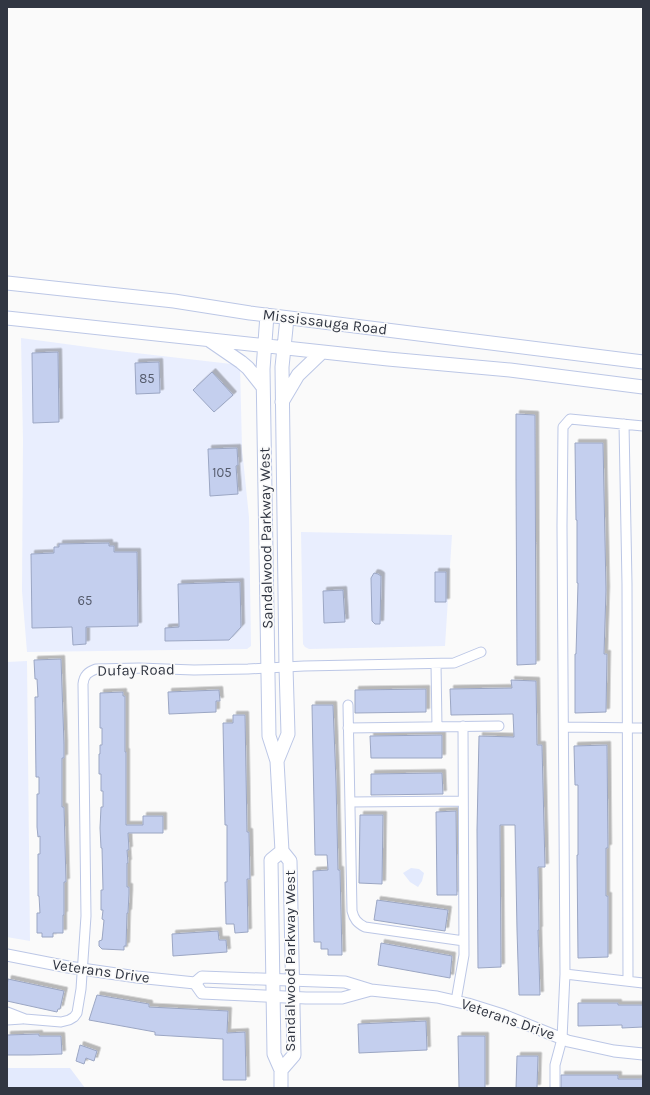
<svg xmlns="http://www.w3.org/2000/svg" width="650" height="1095" viewBox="0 0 650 1095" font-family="Karla,sans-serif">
<defs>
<filter id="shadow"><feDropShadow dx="3.5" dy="-3.5" stdDeviation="0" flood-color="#0004"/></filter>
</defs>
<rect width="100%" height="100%" fill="#fafafa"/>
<path fill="#e9eefe" d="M21,338L110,350L240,365L242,449L249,517L251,646L247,649L27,652L22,591L23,440Z
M301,532L452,535L445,646L309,649L305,647L303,644Z
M27,661L30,941L7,937V662Z"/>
<path fill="#e3eafd" d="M411,868L419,869L424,873L422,881L418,887L410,882L403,873Z
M7,1068H70L85,1088H7Z"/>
<path fill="#c4cfee" stroke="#9ba6c3" filter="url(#shadow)" d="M58,352L59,422L33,423L32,353Z
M159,362L160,393L136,394L135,363Z
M212,372L233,395L214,412L193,390Z
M516,414L535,415L536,664L517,665L516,478Z
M575,443H603L606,590L604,654H607L606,712L575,713V654H576L578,583H577V520H576Z
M237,448L238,465L236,466L238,494L210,496L208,449Z
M109,543V546H114V552H137L138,626L86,627V644L73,645L72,627L32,628L31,554L54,553V547H59V544Z
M435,572H446V602H435Z
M374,573L378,574L381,576L380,624H375L372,621L371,578Z
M240,582L241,627L229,640L165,641V628L179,627L178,584Z
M343,590L345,622L324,623L323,591Z
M61,659L64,744V758H62V807H64L66,882H64V915H63V933H53V937H42V933H37V913H40L39,896H38V854H40V836L38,837L37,827V794H39V777H36L35,697H38L37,679H35L34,660Z
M511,680L536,681L537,745H542L545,867H538L539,930H538L540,995H519L517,930L515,825H500L501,967L478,968L477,830L479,736L514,737L513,714L451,715L450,689L512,688Z
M426,689V712L355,713V690Z
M219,690L220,701H216V712L169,714L168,692Z
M123,692V696H125V752H126V825H143V816H163V833H128L129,850H127L128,863H127V887H129V894L128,913H127L126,946H124V950L102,949L99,946V941L102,940L104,920L102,919L103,910H101V890H103L102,848H101L100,828L101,807H103V791H101V774H99V754H100V745H102V728H100V693Z
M312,705H333L336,782L338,870H340L342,955H328V949H321V942H314L313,871L328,870L327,855H315Z
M233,715H245L247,832H249L250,879H247L248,932L235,933L234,924H226L225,882H227V825H225L223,723H233Z
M442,735V758H371L370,736Z
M607,745L608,848H606V896H608V957L578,958L577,855H578V785H575L574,746Z
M438,773H442L443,794L371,795V774Z
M456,811L457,895H437L436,812Z
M360,815H383L382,884L359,883Z
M377,900L448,910L445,931L374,920Z
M218,931L219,940H226L227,952L173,956L172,934Z
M381,943L452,956L450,978L378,965Z
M8,979L64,991L60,1009H58L57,1012L7,1001V986Z
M97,995L149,1004V1007L228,1011L227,1033L245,1032L246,1080H223V1039L155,1035V1032L89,1020Z
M578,1003H618V1005H643V1027L622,1028V1025L578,1026Z
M426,1021L427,1050L359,1053L358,1024Z
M39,1034V1036H61L62,1054L30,1055H7V1035Z
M458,1036H485V1088H459Z
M80,1045L97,1051L94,1061L86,1058L84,1064L76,1061Z
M517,1056H538L537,1088H516Z
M561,1075H618V1079H643V1088H561Z"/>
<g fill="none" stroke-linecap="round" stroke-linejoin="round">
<defs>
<path id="minor" d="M624,424L627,584L628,981
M436,664L437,727
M348,705L352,911C354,919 357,923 365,927L464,941
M564,727L643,728
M348,728L499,726
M350,802L463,801
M565,974L643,983
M456,1001L464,955L463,726
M7,1012L25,1019L61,1022L69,1020L74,1017L77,1013L81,989L86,916L83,684C84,675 88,672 96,669L139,668L194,670L248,669L304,666L454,663L481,652
M7,1020L22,1019
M555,1088V1065L562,1039L565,974L562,526L563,427L570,419L643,426"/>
<path id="tertiary" d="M7,955L68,967L137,977L195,983L202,977L345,982L371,990L437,997L468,1004L503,1015L568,1041L614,1051L643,1054
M195,983L202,993L306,998H342L371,990"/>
<path id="secondary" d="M7,283L174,301L250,313L643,362
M267,315L263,369L269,736L277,761L282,851L290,861L294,1055L281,1070
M7,318L388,359L510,370L643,387
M209,340L241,362L248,368L263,387
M282,402L298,375L322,352
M277,761L288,734L286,667L282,367L287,318
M281,1088V1070L274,1054L271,860L282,851"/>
</defs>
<use href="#minor" stroke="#bcc7e6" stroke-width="11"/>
<use href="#tertiary" stroke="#bcc7e6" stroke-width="13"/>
<use href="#secondary" stroke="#bcc7e6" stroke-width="15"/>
<use href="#minor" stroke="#fff" stroke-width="9"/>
<use href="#tertiary" stroke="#fff" stroke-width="11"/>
<use href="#secondary" stroke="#fff" stroke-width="13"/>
</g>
<g text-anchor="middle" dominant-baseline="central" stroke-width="3.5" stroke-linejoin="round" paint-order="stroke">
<g font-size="13" fill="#565c6d">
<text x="147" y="378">85</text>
<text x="222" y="472">105</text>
<text x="85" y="600">65</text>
</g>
<g font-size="15" fill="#313642" stroke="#fafafa">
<text transform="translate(325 322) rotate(7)">Mississauga Road</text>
<text transform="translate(266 538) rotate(-91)">Sandalwood Parkway West</text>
<text transform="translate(136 670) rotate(-1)">Dufay Road</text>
<text transform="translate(290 961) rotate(-90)">Sandalwood Parkway West</text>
<text transform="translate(101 971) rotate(8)">Veterans Drive</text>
<text transform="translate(508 1019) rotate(19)">Veterans Drive</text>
</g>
</g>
<rect width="650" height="1095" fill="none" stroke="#313642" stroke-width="16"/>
</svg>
